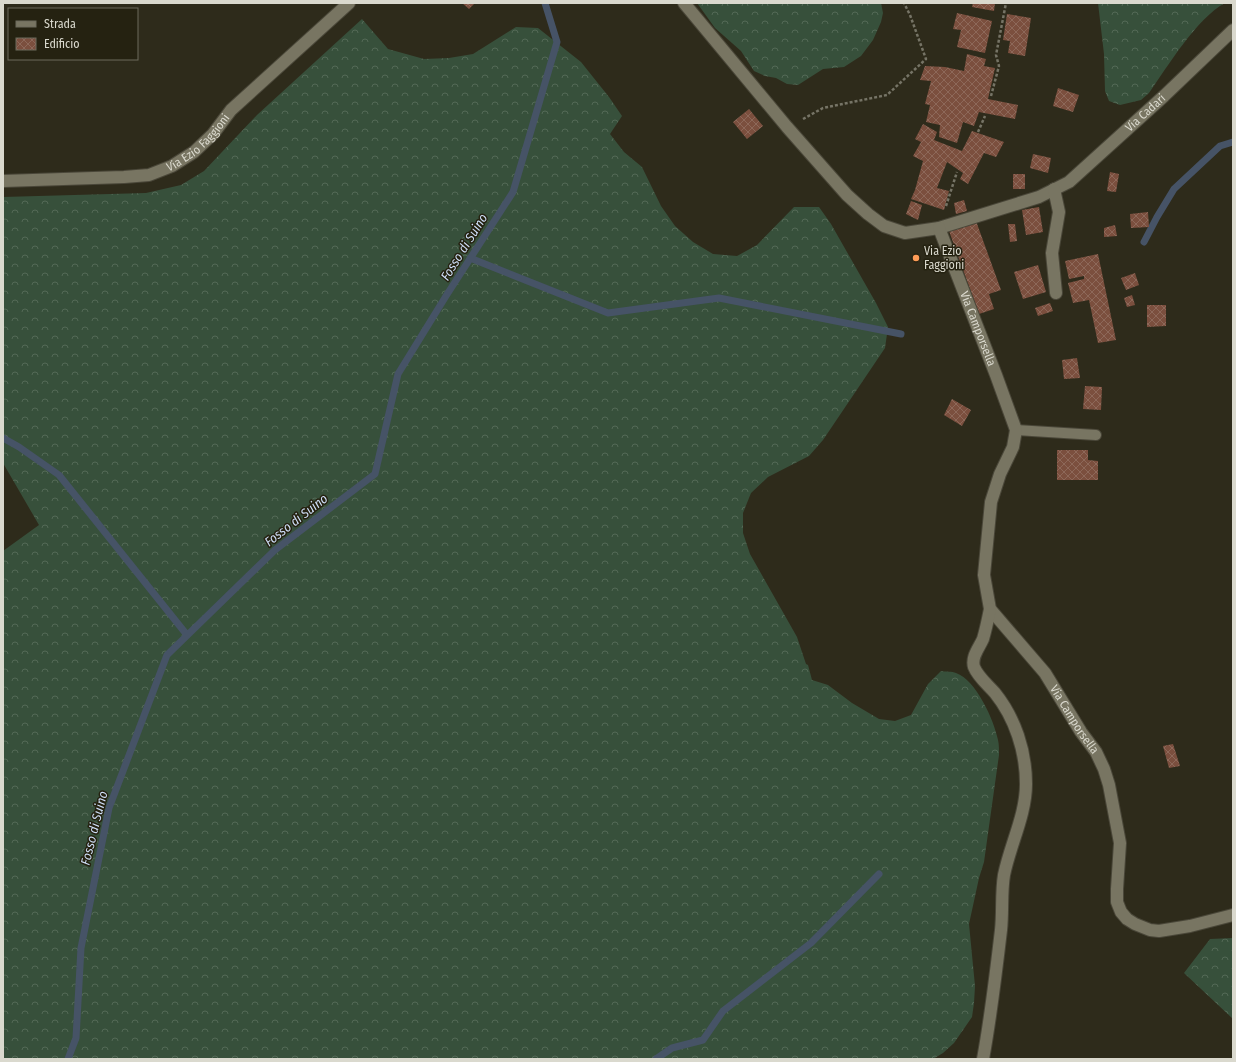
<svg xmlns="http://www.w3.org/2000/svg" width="1236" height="1062" viewBox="0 0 1236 1062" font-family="'Fira Sans Condensed',sans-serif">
<defs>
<pattern id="forest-crowns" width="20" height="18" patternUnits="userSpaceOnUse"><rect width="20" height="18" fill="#37503b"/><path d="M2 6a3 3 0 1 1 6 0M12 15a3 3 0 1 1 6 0" fill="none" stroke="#536956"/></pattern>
<pattern id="building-cross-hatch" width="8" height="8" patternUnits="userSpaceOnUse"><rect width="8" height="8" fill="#7b4f3e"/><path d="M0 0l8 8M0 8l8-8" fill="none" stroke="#8d6859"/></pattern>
</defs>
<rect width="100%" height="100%" fill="#2e2b1b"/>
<path fill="url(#forest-crowns)" d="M697,3H881L883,13L881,22L873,40L861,56L844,67L823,69L798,85L787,84L776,78L765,76L754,71L741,51L715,28Z
M1098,3H1225C1196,19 1168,66 1149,93L1141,100L1120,105L1109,101L1105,91L1104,54Z
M362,19L388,49L424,59L449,58L473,54L516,27L538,28L581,62L609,97L622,116L610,134L624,152L642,167L661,206L675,226L693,242L713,254L737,256L757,245L794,207H819L831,224L876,303L888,327L885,348L823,440L809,456L768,477L751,493L743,513V533L750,554L797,637L806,664L808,665L812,680L828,685L852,703L879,719L895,721L911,715L928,684L941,671C945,672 952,671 956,673C976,680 994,720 998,740C999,744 999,750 999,755L984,862L979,878L969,924L975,986L974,1003L972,1017L954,1043L943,1053L933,1059H3V551L39,525L3,463V197L146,193L181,185L204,171L257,115Z
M1233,938V1019L1184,973L1210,939Z"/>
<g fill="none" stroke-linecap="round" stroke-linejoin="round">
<path stroke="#465366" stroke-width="7" d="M1144,242L1157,217L1174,189L1220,146L1233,142
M470,258L608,313L719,298L901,334
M3,438L19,447L59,475L187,635
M68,1059L76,1038L81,948L109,808L167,655L275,550L375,474L398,374L446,296L513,192L557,42L545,3
M656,1059L672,1048L703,1040L723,1011L811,943L879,874"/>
</g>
<path fill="url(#building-cross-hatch)" d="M462,3H475L469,9Z
M973,3H995L994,11L972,7Z
M957,13L992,21L985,53L957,47L961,30L953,29Z
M1007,14L1031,18L1025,56L1008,53L1010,41L1003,40Z
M967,54L986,59L984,66L995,68L988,99L1018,105L1015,119L979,112L974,126L963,122L957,143L939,137L940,125L926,122L930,105L925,104L931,81L920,80L925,66L945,67L964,71Z
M1058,88L1079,95L1073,112L1053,106Z
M749,109L763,126L747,139L733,122Z
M923,124L937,132L934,140L962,151L972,131L1004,142L996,157L984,153L968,184L960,179L963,173L947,162L937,188L949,191L944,210L911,199L915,190L923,161L913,156L921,142L915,139Z
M1033,154L1051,158L1048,173L1030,168Z
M1110,172L1119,174L1116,192L1107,191Z
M1013,174H1025V189H1013Z
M964,200L967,211L956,214L954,203Z
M911,201L922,205L918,220L906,214Z
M1039,207L1043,232L1026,235L1022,210Z
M1148,212L1149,227L1131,228L1130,214Z
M976,221L1001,290L989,294L994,309L979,314L949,231Z
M1008,224H1015L1017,241L1010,242Z
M1115,225L1117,236L1104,237V228Z
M1098,254L1116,340L1098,343L1089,300L1073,303L1068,283L1084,279V276L1069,279L1065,261Z
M1038,265L1046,292L1023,299L1014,272Z
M1135,273L1139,285L1126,290L1121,278Z
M1132,295L1135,305L1127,307L1124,298Z
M1050,303L1053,311L1038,316L1035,308Z
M1147,305H1166V326L1147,327Z
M1077,358L1080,378L1064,379L1062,360Z
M1085,386L1102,387L1101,410L1083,409Z
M952,399L971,410L962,426L944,415Z
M1057,450H1088V460L1098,461V480H1057Z
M1173,744L1180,766L1169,768L1163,746Z"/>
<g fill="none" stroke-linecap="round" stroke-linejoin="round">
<defs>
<path id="lane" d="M1016,430L1096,435"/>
<g id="street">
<path id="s1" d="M684,3L787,127L847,195L868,214L884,226L905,233L939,228L1039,197L1069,182L1164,96L1233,30"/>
<path id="s2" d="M3,181L124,177L149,175L172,166L194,152L213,134L231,110L349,3"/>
<path d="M1054,189L1059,212L1052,253L1056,293"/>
<path id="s3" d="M939,228L996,375L1016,430L1013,447L1000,474L991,502L984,575L990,609L1045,673L1081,732L1096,752L1104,769L1109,785L1120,843L1117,889V902L1121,912L1127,919L1135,924L1150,930L1159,931L1190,926L1233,915"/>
<path d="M983,1059C991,1016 996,973 1001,930C1003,912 1001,893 1004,875C1010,845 1026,815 1026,784C1026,751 1015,718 995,693C988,685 978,677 974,667C971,657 979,648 983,639C986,629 988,619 990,609"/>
</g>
</defs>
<use href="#lane" stroke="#4a4739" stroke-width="12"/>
<use href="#street" stroke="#4a4739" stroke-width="14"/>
<path stroke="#767466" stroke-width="2.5" stroke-dasharray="3 2" stroke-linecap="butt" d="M991,96L999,66L996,55L1006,3
M803,119L823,108L887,95L926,59L910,15L904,3
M978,132L985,116
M946,206L957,172"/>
<use href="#lane" stroke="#787562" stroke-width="10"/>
<use href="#street" stroke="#787562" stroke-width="12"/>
</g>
<circle fill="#fe9c57" stroke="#252211" stroke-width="1.5" cx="916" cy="258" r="4"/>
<g text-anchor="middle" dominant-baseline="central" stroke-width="3" stroke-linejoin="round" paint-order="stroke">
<g font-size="12" fill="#dad9ce" stroke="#252211">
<text stroke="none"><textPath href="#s1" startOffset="598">Via Cadari</textPath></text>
<text stroke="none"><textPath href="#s2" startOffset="206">Via Ezio Faggioni</textPath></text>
<text stroke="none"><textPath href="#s3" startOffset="108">Via Camporsella</textPath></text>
<text stroke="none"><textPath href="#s3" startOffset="540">Via Camporsella</textPath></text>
</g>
<g font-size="12" fill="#dad9ce" stroke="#252211" text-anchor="start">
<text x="924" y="251">Via Ezio<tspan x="924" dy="14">Faggioni</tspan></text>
</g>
<g font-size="13" font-style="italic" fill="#cfdff8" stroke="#252211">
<text transform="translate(464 247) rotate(-58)">Fosso di Suino</text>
<text transform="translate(296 520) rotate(-38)">Fosso di Suino</text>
<text transform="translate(94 828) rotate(-76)">Fosso di Suino</text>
</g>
</g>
<rect width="1236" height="1062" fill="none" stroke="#dad9ce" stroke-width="8"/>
<rect x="8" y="8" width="130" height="52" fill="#252211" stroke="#6d6b5d"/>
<rect x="16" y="21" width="20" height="6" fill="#787562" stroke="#6d6b5d"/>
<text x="44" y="28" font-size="12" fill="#dad9ce">Strada</text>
<rect x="16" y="38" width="20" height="12" fill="url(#building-cross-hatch)" stroke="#6d6b5d"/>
<text x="44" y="48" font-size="12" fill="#dad9ce">Edificio</text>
</svg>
